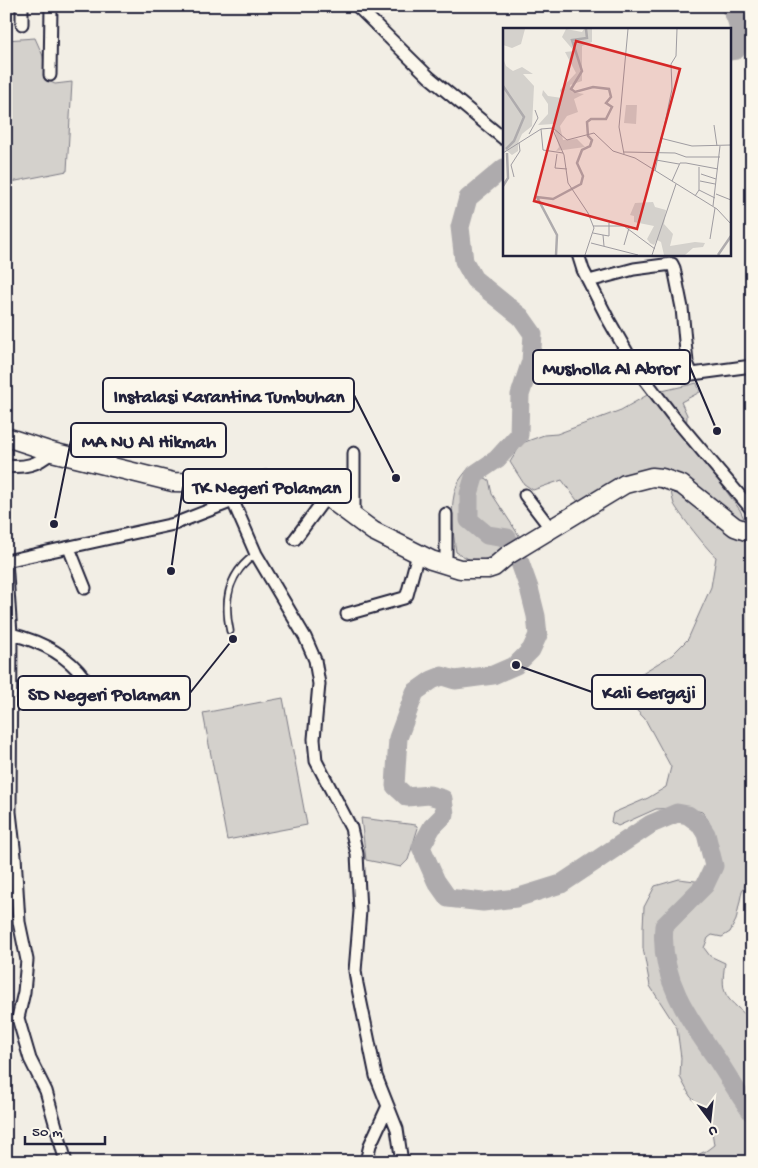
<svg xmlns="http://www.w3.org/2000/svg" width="758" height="1168" viewBox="0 0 758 1168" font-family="'Gochi Hand',sans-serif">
<rect width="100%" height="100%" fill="#f2eee5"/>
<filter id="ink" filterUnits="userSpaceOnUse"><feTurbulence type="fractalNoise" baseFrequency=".02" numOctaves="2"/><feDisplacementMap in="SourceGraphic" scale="10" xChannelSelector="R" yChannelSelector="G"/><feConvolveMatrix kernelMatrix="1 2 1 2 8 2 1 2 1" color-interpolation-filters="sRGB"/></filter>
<g filter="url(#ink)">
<path fill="#d4d1cc" stroke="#7b7a84" d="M35,38L43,56L46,80L55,84L72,82L67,171L6,183V40Z
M697,383L700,392L681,402L687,415L686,436L740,510L752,536V751L750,753L752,872L742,891L736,920L730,932L722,937L712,935L708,938L704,948L710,956L725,963C719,999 728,997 752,1021V1162H682L706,1151L714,1145L710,1118L690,1096L680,1077L681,1058L677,1028L650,986L643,948V927L644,907L655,886L679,879L711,883L719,859L714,835L708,820L702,812L687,808L656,809L618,826L611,822L613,813L648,798L666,787L671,767L645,719L616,689L624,680L642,673L672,655L688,639L711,587L716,557C710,553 677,511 674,504C671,495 670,483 668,473L647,469L624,475L579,503L562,480L533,490L524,484L510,462L522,443L544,435L557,434L621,410L649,394Z
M468,469L489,480L492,494L520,537L499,553L476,563L456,552C453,533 449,504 457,485C459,480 464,474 468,469Z
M283,698L307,825L227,840L203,713Z
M361,818L416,825L418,828L408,860L401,867L366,860Z"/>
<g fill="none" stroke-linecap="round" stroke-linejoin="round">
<path stroke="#aeabad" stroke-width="19" d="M729,51L736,50C740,34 740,20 729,6
M504,168L468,198L460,227L464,261L474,279L521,317L533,334L531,361L520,395L519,435L497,459L475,474L469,494V520L487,535L507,538L519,560L529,588L536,616L538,635L531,650L516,665L493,675L455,680L442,676L432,680L415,692L398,738L395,786L407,797L429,795L443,799L445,814L432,827L421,847L436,881L448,898L483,902L516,898L561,884L651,824L677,813L688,815L699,823L706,834L714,866L705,885L664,926C659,977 688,1018 716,1058C728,1076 739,1095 752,1113"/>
<defs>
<path id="lane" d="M230,631C223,600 228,573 256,554"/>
<path id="street" d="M357,6L429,77L504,139
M22,24V6
M50,75L51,6
M578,254L583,270L608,319L636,368L672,415L752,510
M589,281L634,269L672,264L674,268L682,308L687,363L692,374L752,366
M644,378L687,363
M354,453V518
M6,466C25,468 37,465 52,452
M225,483L256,554L305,637L315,660L319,684L314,739L316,761L351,828L357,854L360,911L355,971L357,984L376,1076L397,1129L402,1162
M525,495L551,529
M446,514V565
M295,539L326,497
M69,548L85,588
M6,560L11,634L10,812L15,856L19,922L27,960L24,992L18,1018L30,1059L46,1091L66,1162
M6,561L174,524L233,501
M347,614L404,598L407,595L418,554
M11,634C39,641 66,653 84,678
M366,1162L370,1145L388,1106"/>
<path id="primary" d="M6,437L52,452L173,482L225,483L285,479L304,483L318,490L373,531L431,560L460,569H488L494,567L508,555L625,484L652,477L662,478L682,485L735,527L752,533"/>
</defs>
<use href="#lane" stroke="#22223b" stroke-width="9"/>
<use href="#street" stroke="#22223b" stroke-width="15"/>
<use href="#primary" stroke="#22223b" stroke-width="21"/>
<use href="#lane" stroke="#fbf7ec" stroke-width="5.5"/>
<use href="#street" stroke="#fbf7ec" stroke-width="11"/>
<use href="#primary" stroke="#fbf7ec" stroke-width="18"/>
</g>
</g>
<g transform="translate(503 28)">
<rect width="228" height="228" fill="#f2eee5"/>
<path d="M0,1H22L18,16L9,20L0,17ZM63,1L79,4L81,1H89V14L79,18V53L67,57L69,64L81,66L71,71L75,84L64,88L57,98L60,112L74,111L82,119L53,123L56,119L50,96L35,97L45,86V76L39,67L40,62L45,68L59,70L57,62L73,45L62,24L71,23L59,9ZM0,30L3,38L10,43L19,39L30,46H20L31,58L29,98L19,106L15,115V123L9,127L4,123L0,124ZM123,77H134L133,96L121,95ZM150,174L152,179L163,182L161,196L170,206L167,218L192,214L202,215L200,219L190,220L182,227H161L158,214L154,212L151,217L147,215L144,211L151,198L131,194V188L127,187L132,175Z" fill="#d4d1cc"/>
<path fill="none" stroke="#aeabad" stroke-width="2.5" d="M0,58L21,89L11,113L3,121M0,158L5,150L4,125M53,227L54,207L34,169L50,171L78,156L80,148L74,135L79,122L87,118L89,112L85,108L84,94L88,91H103L109,79L103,75L108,69L106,61L90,59L72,64L68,61L79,43L69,12L84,10L83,1M215,227L228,208"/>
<path fill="none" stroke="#9f9ca1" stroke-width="1" d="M211,97L214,118M49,100L61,127L65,155L85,185L91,200L82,227M38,101L40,122L60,125M26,106L35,90L32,82M157,110L189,118L228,117M121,124L172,125L183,129H217M0,125L38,101L50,100L64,112L91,105L110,123L132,130L214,181L228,196M54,126L52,140L64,141M121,126L116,99L125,1M153,132L176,136M183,135L215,141M152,143L169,61L168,36L173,28L174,1M198,146L213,151M11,149L8,137L17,123L16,115M169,153L177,135H183M197,153L212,156M196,162L212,170M213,166L228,172M192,168L196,162V139M210,178L217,118M90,198H121L152,221M90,205L100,207L101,218M100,207L106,208V195M207,211L212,180M88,215L135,227M121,217L126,200M149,227L173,156"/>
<path fill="#d62828" fill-opacity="0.15" stroke="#d62828" stroke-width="2.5" d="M73,13L177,41L134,201L31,173Z"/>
<rect width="228" height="228" fill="none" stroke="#22223b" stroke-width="2.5"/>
</g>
<path fill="none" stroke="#22223b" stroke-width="2" d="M717 431L690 367M396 478L354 395M54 524L71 440M171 571L183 486M516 665L592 692M233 639L190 693"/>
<g fill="#22223b" stroke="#fbf7ec" stroke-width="2">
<circle cx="717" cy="431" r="5"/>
<circle cx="396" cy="478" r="5"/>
<circle cx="54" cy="524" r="5"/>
<circle cx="171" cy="571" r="5"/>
<circle cx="516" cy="665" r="5"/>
<circle cx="233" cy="639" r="5"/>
</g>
<g fill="#fbf7ec" stroke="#22223b" stroke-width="2">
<rect x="533" y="350" width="157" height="34" rx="5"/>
<rect x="103" y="378" width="251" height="34" rx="5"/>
<rect x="71" y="423" width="155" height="34" rx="5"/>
<rect x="183" y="469" width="168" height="34" rx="5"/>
<rect x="592" y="675" width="113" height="34" rx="5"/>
<rect x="18" y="676" width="172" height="34" rx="5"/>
</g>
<g font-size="19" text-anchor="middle" font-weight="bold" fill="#22223b">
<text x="611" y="374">Musholla Al Abror</text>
<text x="229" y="402">Instalasi Karantina Tumbuhan</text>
<text x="149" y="447">MA NU Al Hikmah</text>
<text x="267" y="493">TK Negeri Polaman</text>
<text x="649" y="698">Kali Gergaji</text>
<text x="104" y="700">SD Negeri Polaman</text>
</g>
<rect width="758" height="1168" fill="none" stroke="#fbf7ec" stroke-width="25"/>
<rect x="12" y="12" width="733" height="1143" fill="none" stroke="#22223b" stroke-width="2" filter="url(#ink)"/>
<g transform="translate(710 1120) rotate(165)" stroke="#fbf7ec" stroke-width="4" paint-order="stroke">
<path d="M0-4L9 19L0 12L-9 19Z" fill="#22223b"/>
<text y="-8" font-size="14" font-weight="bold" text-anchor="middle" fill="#22223b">U</text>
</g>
<path d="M25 1136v8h80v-8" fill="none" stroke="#22223b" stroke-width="2.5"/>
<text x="32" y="1136" font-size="15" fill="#22223b" stroke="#fbf7ec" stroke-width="4" paint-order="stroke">50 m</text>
</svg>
